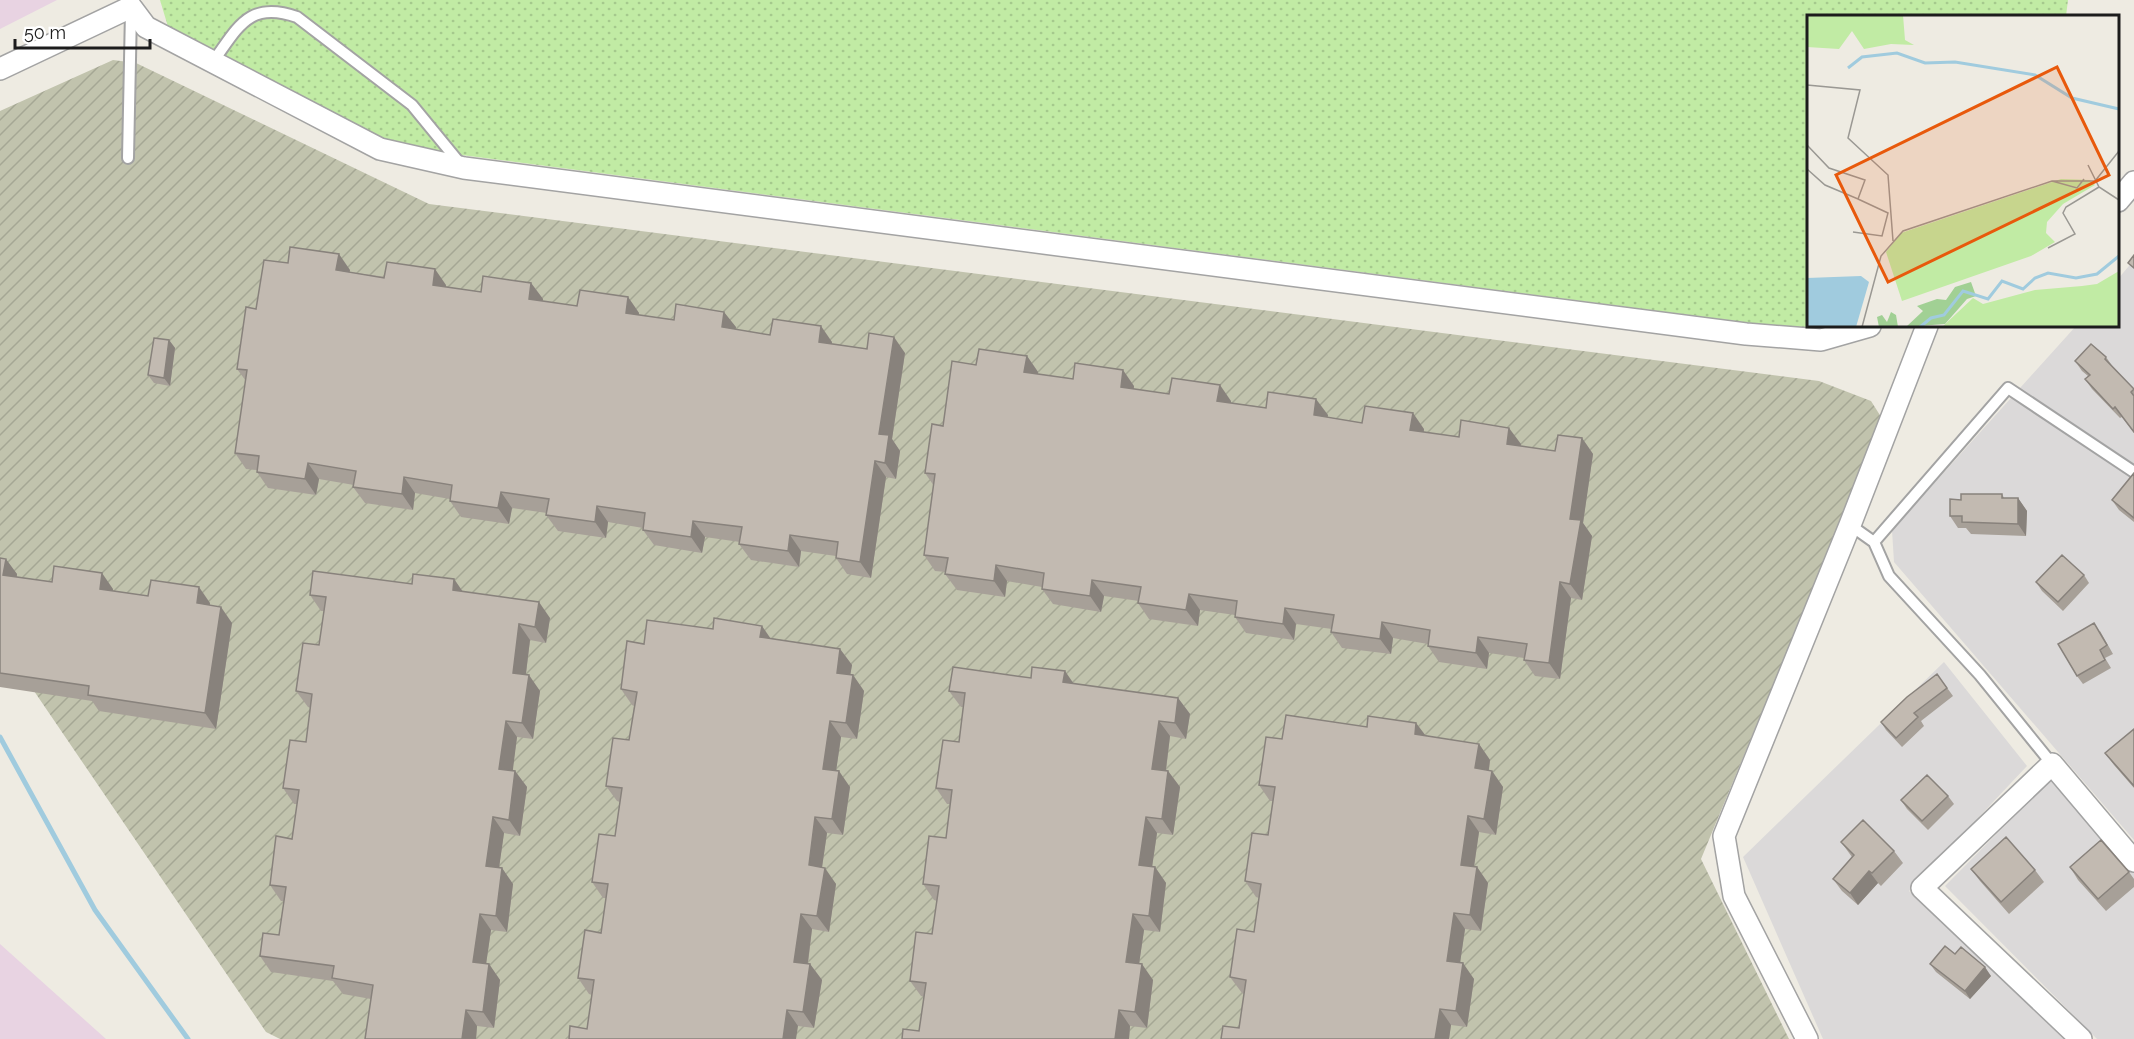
<svg xmlns="http://www.w3.org/2000/svg" width="2134" height="1039" viewBox="0 0 2134 1039" font-family="Raleway,sans-serif">
<defs>
<pattern id="construction-furrows" width="10" height="10" patternUnits="userSpaceOnUse" patternTransform="scale(1.5)"><rect width="10" height="10" fill="#c1c3ad"/><path d="M-1 1l2-2M0 10L10 0M9 11l2-2" fill="none" stroke="#a5a794"/></pattern>
<pattern id="grass-dots" width="8" height="8" patternUnits="userSpaceOnUse" patternTransform="scale(1.5)"><rect width="8" height="8" fill="#c1eba4"/><path d="M2 2h.1M6 6h.1" fill="none" stroke="#a5c98d" stroke-width="1.8" stroke-linecap="round"/></pattern>
</defs>
<rect width="100%" height="100%" fill="#eeebe2"/>
<path fill="#dbd9d9" d="M2134,260V840L1894,562L1892,530L2076,326H2118V279Z
M1944,662L2027,766L1909,891L2064,1039H1823L1743,857Z
M2053,777L2134,872V1039H2097L1945,886Z"/>
<path fill="#e8d3e2" d="M0,0H57L0,29Z
M0,944L106,1039H0Z"/>
<path fill="url(#construction-furrows)" d="M113,60L136,63L429,204L1819,381L1871,401L1883,420L1701,859L1789,1039H280L266,1032L0,641V111Z"/>
<path fill="url(#grass-dots)" d="M160,0H2068L2066,16H1808V326H1866L1843,335L392,146L169,30Z"/>
<g fill="none" stroke-linecap="round" stroke-linejoin="round">
<path stroke="#a0cbde" stroke-width="5" d="M0,737L95,910L188,1039"/>
<defs>
<path id="lane" d="M212,63C238,28 248,0 297,17L412,105L462,166
M128,158L131,11
M1850,525L1874,542
M2052,764L1980,675L1889,576L1874,542L2008,388L2134,472"/>
<path id="street" d="M131,7L146,27L380,149L464,168L1746,334L1821,340L1870,326
M0,69L131,7
M2118,201L2134,182
M1807,1039L1734,896L1724,836L1850,525L1927,326
M2081,1039L1922,888L2052,764L2134,861"/>
</defs>
<use href="#lane" stroke="#a3a3a3" stroke-width="14"/>
<use href="#street" stroke="#a3a3a3" stroke-width="24"/>
<use href="#lane" stroke="#fff" stroke-width="10"/>
<use href="#street" stroke="#fff" stroke-width="21"/>
</g>
<path fill="#a7a098" d="M288,263L350,270L349,272L446,285V287L481,292L531,283L543,299L542,301L577,306L628,297L639,313V315L736,327L735,329L770,335L832,342V344L905,353L892,439L900,451L896,479L886,477L871,578L847,574L836,558V556L801,551L799,567L751,560L739,544L740,542L705,537L702,553L654,545L643,530V528L608,522L606,538L558,531L546,515L547,513L512,508L509,524L461,517L450,501V499L415,493L413,510L365,503L353,487L354,485L319,479L316,495L268,488L257,472V470L246,469L235,453L246,381L237,369L256,309Z
M169,340L175,348L170,386L154,383L148,375Z
M1027,356L1038,372V374L1134,386V389L1169,394L1231,401V403L1328,415L1327,417L1362,423L1424,429V432L1521,444L1520,446L1555,451L1582,438L1593,454L1583,523L1592,536L1582,600L1571,598L1560,679L1535,676L1524,660V658L1489,653L1487,669L1439,662L1428,646V644L1393,638L1391,654L1342,648L1331,632L1332,629L1296,624L1294,640L1246,633L1235,617V615L1200,610L1198,626L1149,619L1138,603L1139,601L1104,596L1101,612L1053,604L1042,589V587L1007,581L1005,597L957,590L945,574L946,572L935,571L924,555L934,486L925,473L943,426L976,365Z
M2106,357L2113,367L2134,389V433L2122,417L2120,418L2092,389L2085,379L2088,376L2082,371L2075,361Z
M2134,473V522L2119,510L2112,500Z
M2002,494L2004,498H2018L2027,511L2026,536L1971,534L1966,528H1958L1950,516L1961,500Z
M0,558L17,574V577L113,589V591L148,596L210,603V605L232,623L216,729L99,711L92,701L0,687Z
M2084,575L2089,583L2063,611L2042,591L2036,582Z
M454,579L463,592L550,618L546,643L530,640L526,674L540,691L533,739L517,737L512,771H515L527,787L520,836L504,833L499,867L502,868L513,884L507,932L491,930L486,964H489L500,980L494,1028L477,1026L476,1039H365L371,999L343,994L333,981L271,972L260,956L279,935L284,901H281L270,885L292,839L297,804H294L283,788L306,742L311,708L308,707L296,691L319,645L324,611H321L310,595Z
M713,629L840,649L852,665L850,675H853L864,691L857,739L841,737L836,771L850,787L843,835L827,833L822,867L836,884L829,932L812,929L808,964H810L822,980L814,1028L798,1026L587,1029L592,995L589,994L578,978L601,933L606,898H603L592,882L615,836L620,802L617,801L606,786L629,740L634,706L632,705L621,689L644,644Z
M2100,631L2113,654L2105,658L2111,668L2083,684L2077,676Z
M1937,674L1953,696L1921,721L1924,726L1902,747L1886,730L1881,722Z
M1074,684L1178,698L1190,714L1186,739L1170,736L1166,771H1168L1180,787L1173,835L1157,833L1152,867H1155L1166,883L1160,932L1144,930L1139,964L1153,980L1147,1028L1130,1026L1129,1039H902L919,1031L924,997L921,996L910,981L932,934L937,901L934,900L923,884L946,838L950,804H947L936,788L959,742L963,707H961L949,691Z
M1416,723L1426,736L1479,744L1490,760L1489,770L1492,771L1503,787L1496,835L1479,832L1474,867H1477L1488,883L1481,931L1465,929L1460,963L1474,979L1467,1027L1451,1025L1449,1039H1221L1239,1028L1244,994L1242,993L1230,977L1254,932L1259,898L1256,897L1245,881L1268,835L1273,801H1270L1259,785L1367,727Z
M2134,729V788L2114,765L2105,753Z
M1948,796L1954,804L1928,830L1907,809L1901,800Z
M1841,842L1894,851L1903,863L1881,886L1878,883L1858,905L1842,891L1833,879L1852,857Z
M2070,867L2129,872L2134,879V887L2106,911L2078,880Z
M1971,869L2035,870L2044,882L2009,914L1980,881Z
M1955,954L1991,976L1970,999L1936,972L1930,964Z"/>
<path fill="#88827c" d="M339,254L350,270L347,286L336,270Z
M435,269L446,285L444,301L433,285Z
M531,283L543,299L540,315L529,299Z
M628,297L639,313L637,329L626,313Z
M724,312L736,327L733,343L722,327Z
M821,326L832,342L830,358L819,342Z
M894,337L905,353L892,439L900,451L896,479L885,463L879,434Z
M169,340L175,348L170,386L164,378Z
M1027,356L1038,372L1036,388L1024,372Z
M1123,370L1134,386L1132,403L1121,387Z
M1220,385L1231,401L1229,417L1217,401Z
M1316,399L1328,415L1325,431L1314,415Z
M1413,413L1424,429L1422,446L1410,430Z
M1509,428L1521,444L1518,460L1507,444Z
M1582,438L1593,454L1583,523L1592,536L1582,600L1570,584V519Z
M875,461L886,477L871,578L860,562Z
M308,463L319,479L316,495L305,479Z
M404,477L415,493L413,510L402,494Z
M501,492L512,508L509,524L498,508Z
M2018,498L2027,511L2026,536L2018,524Z
M597,506L608,522L606,538L595,522Z
M693,521L705,537L702,553L691,537Z
M790,535L801,551L799,567L788,551Z
M6,559L17,574L15,591L3,575Z
M996,565L1007,581L1005,597L994,581Z
M102,573L113,589L111,605L100,589Z
M454,579L465,595L453,590Z
M1092,580L1104,596L1101,612L1090,596Z
M1560,582L1571,598L1560,679L1549,663Z
M199,587L210,603L208,619L197,603Z
M1189,594L1200,610L1198,626L1186,610Z
M539,602L550,618L546,643L535,627Z
M221,607L232,623L216,729L205,713Z
M1285,608L1296,624L1294,640L1283,624Z
M1382,622L1393,638L1391,654L1380,639Z
M519,624L530,640L524,689L513,673Z
M762,626L773,642L760,637Z
M1478,637L1489,653L1487,669L1476,653Z
M840,649L852,665L848,688L837,673Z
M1065,671L1076,687L1063,682Z
M529,675L540,691L533,739L522,723Z
M853,675L864,691L857,739L846,723Z
M1178,698L1190,714L1186,739L1175,723Z
M506,721L517,737L511,785L499,769Z
M830,721L841,737L834,785L823,769Z
M1159,721L1170,736L1164,785L1152,769Z
M1416,723L1428,739L1415,734Z
M1479,744L1490,760L1487,784L1475,768Z
M515,771L527,787L520,836L509,820Z
M839,771L850,787L843,835L832,819Z
M1168,771L1180,787L1173,835L1162,819Z
M1492,771L1503,787L1496,835L1484,819Z
M1468,816L1479,832L1472,880L1461,865Z
M493,817L504,833L497,882L486,866Z
M815,817L827,833L820,881L809,865Z
M1146,817L1157,833L1150,881L1139,865Z
M1155,867L1166,883L1160,932L1149,916Z
M1477,867L1488,883L1481,931L1470,915Z
M502,868L513,884L507,932L496,916Z
M825,868L836,884L829,932L817,916Z
M1869,871L1878,883L1858,905L1850,893Z
M1454,913L1465,929L1458,977L1447,961Z
M480,914L491,930L484,978L473,962Z
M801,914L812,929L806,977L794,962Z
M1133,914L1144,930L1137,978L1126,962Z
M1463,963L1474,979L1467,1027L1456,1011Z
M489,964L500,980L494,1028L483,1012Z
M810,964L822,980L814,1028L803,1012Z
M1142,964L1153,980L1147,1028L1135,1012Z
M1985,967L1991,976L1970,999L1965,991Z
M1440,1009L1451,1025L1449,1039H1435Z
M466,1010L477,1026L476,1039H462Z
M787,1010L798,1026L796,1039H783Z
M1119,1010L1130,1026L1129,1039H1115Z"/>
<path fill="#c2bab1" stroke="#88827c" stroke-width="1.5" d="M290,247L339,254L336,270L384,278L387,262L435,269L433,285L481,292L483,276L531,283L529,299L577,306L580,290L628,297L626,313L674,320L676,304L724,312L722,327L770,335L773,319L821,326L819,342L867,349L869,333L894,337L879,434L889,435L885,463L875,461L860,562L836,558L838,542L790,535L788,551L739,544L742,527L693,521L691,537L643,530L645,513L597,506L595,522L546,515L549,499L501,492L498,508L450,501L452,485L404,477L402,494L353,487L356,471L308,463L305,479L257,472L259,456L235,453L247,370L237,369L246,307L256,309L264,260L288,263Z
M2134,255V268L2128,263Z
M154,338L169,340L164,378L148,375Z
M2091,344L2106,357L2105,359L2134,389L2131,392L2134,396V432L2115,407L2113,409L2085,379L2090,375L2075,361Z
M979,349L1027,356L1024,372L1073,379L1075,363L1123,370L1121,387L1169,394L1172,378L1220,385L1217,401L1266,408L1268,392L1316,399L1314,415L1362,423L1365,406L1413,413L1410,430L1459,437L1461,420L1509,428L1507,444L1555,451L1558,435L1582,438L1570,519L1581,520L1570,584L1560,582L1549,663L1524,660L1527,644L1478,637L1476,653L1428,646L1430,630L1382,622L1380,639L1331,632L1334,615L1285,608L1283,624L1235,617L1237,601L1189,594L1186,610L1138,603L1141,587L1092,580L1090,596L1042,589L1044,573L996,565L994,581L945,574L948,558L924,555L935,474L925,473L932,424L943,426L952,361L976,365Z
M2134,473V518L2112,500Z
M1961,494H2002V498H2018V524L1962,522V516H1950V499L1961,500Z
M2062,555L2084,575L2058,602L2036,582Z
M0,558L6,559L3,575L52,582L54,566L102,573L100,589L148,596L151,580L199,587L197,603L221,607L205,713L88,695L89,686L0,673Z
M313,571L412,584L413,574L454,579L453,590L539,602L535,627L519,624L513,673L529,675L522,723L506,721L499,769L515,771L509,820L493,817L486,866L502,868L496,916L480,914L473,962L489,964L483,1012L466,1010L462,1039H365L373,985L332,978L334,966L260,956L263,933L279,935L286,887L270,885L276,836L292,839L299,790L283,788L290,740L306,742L312,694L296,691L303,643L319,645L326,597L310,595Z
M714,618L762,626L760,637L840,649L837,673L853,675L846,723L830,721L823,769L839,771L832,819L815,817L809,865L825,868L817,916L801,914L794,962L810,964L803,1012L787,1010L783,1039H569L570,1026L587,1029L594,980L578,978L585,930L601,933L608,884L592,882L599,834L615,836L622,788L606,786L613,738L629,740L637,692L621,689L627,641L644,644L647,620L713,629Z
M2094,623L2107,645L2100,650L2105,660L2077,676L2058,644Z
M953,667L1031,678L1032,667L1065,671L1063,682L1178,698L1175,723L1159,721L1152,769L1168,771L1162,819L1146,817L1139,865L1155,867L1149,916L1133,914L1126,962L1142,964L1135,1012L1119,1010L1115,1039H902L903,1029L919,1031L926,983L910,981L916,932L932,934L939,886L923,884L929,836L946,838L952,790L936,788L943,740L959,742L965,693L949,691Z
M1937,674L1947,688L1914,713L1918,717L1896,738L1881,722L1907,697Z
M1286,715L1367,727L1368,716L1416,723L1415,734L1479,744L1475,768L1492,771L1484,819L1468,816L1461,865L1477,867L1470,915L1454,913L1447,961L1463,963L1456,1011L1440,1009L1435,1039H1221L1223,1026L1239,1028L1246,980L1230,977L1237,929L1254,932L1261,884L1245,881L1252,833L1268,835L1275,787L1259,785L1266,737L1282,739Z
M2134,729V786L2105,753Z
M1927,775L1948,796L1922,821L1901,800Z
M1863,820L1894,851L1872,873L1869,871L1850,893L1833,879L1854,855L1841,842Z
M2006,837L2035,870L2001,902L1971,869Z
M2101,840L2129,872L2098,899L2070,867Z
M1945,946L1955,954L1961,947L1985,967L1965,991L1930,964Z"/>
<g transform="translate(1807 15)">
<rect width="312" height="312" fill="#eeebe2"/>
<path d="M0,0H96L98,25L107,30L84,29L57,34L45,16L32,34L0,32ZM254,164L283,165L288,170L256,189L240,207L239,218L248,227L224,241L95,286L79,237L94,218ZM312,256V312H135L166,283L176,289L228,275L275,271L290,269Z" fill="#c1eba4"/>
<path d="M164,267L169,281L160,284L138,309L99,312L116,296L110,291L130,284L139,285L148,272ZM84,297L89,300L91,312H72L70,302L75,300L80,307Z" fill="#a1d094"/>
<path d="M54,261L62,267L49,312H0V263Z" fill="#a0cbde"/>
<path fill="none" stroke="#a0cbde" stroke-width="3" d="M41,53L55,42L90,38L118,48L148,47L228,60L265,83L312,94M113,312L124,303L137,300L156,276L181,284L195,266L216,274L228,263L241,258L269,263L290,259L312,241"/>
<path fill="none" stroke="#9a9893" stroke-width="1.5" d="M0,70L53,75L41,123L81,160L86,226M0,130L22,153L58,165L51,184L18,170L0,154M281,150L292,172L312,185M245,166L270,173L277,164M288,166L312,136M46,217L75,221L81,198L51,184M241,233L268,219L256,198L259,192L292,172M55,312L74,241L96,216L245,166H288"/>
<path fill="#e8590c" fill-opacity="0.15" stroke="#e8590c" stroke-width="3" d="M250,52L302,160L81,267L29,160Z"/>
<rect width="312" height="312" fill="none" stroke="#1c1c1c" stroke-width="3"/>
</g>
<path d="M15 39v9h135v-9" fill="none" stroke="#1c1c1c" stroke-width="3"/>
<text x="24" y="39" font-size="18" fill="#1c1c1c" stroke="#ffffff" stroke-width="4.5" paint-order="stroke">50 m</text>
</svg>
